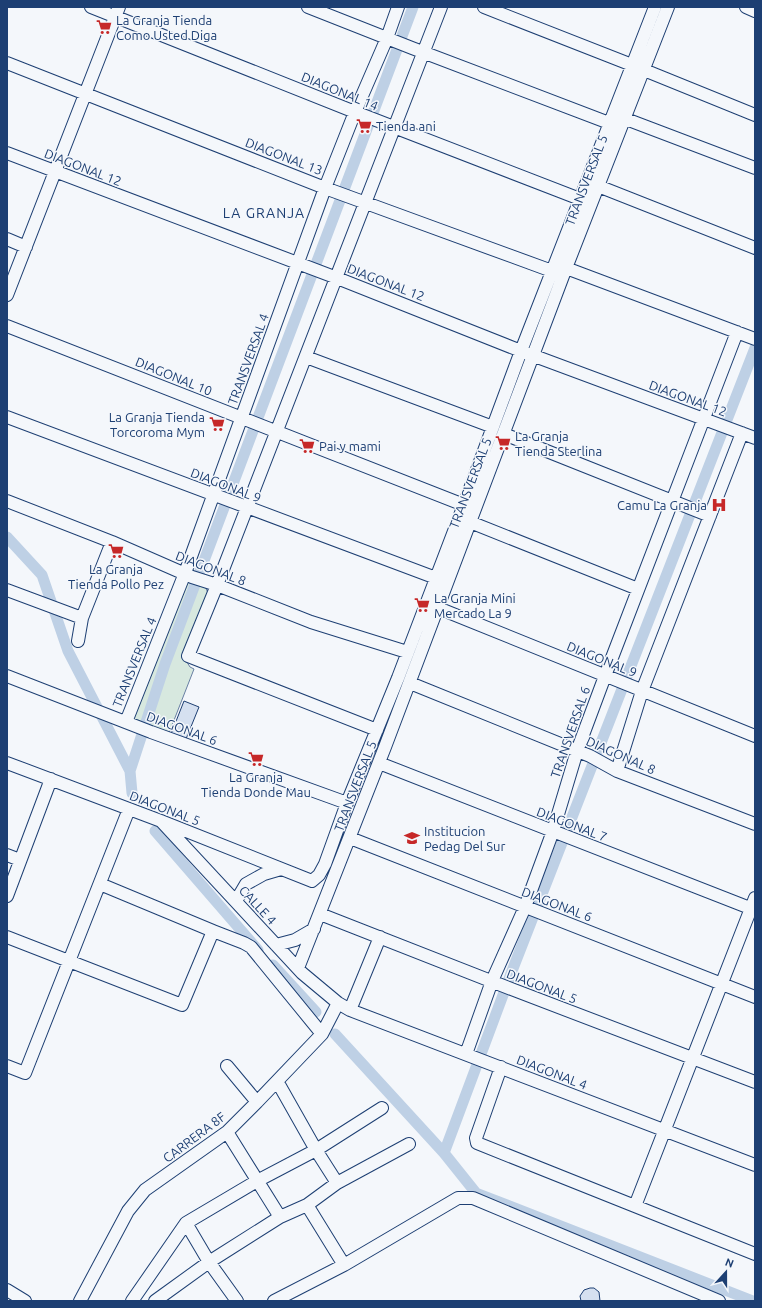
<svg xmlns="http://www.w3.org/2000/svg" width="762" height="1308" viewBox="0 0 762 1308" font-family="Ubuntu,sans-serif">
<rect width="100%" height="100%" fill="#f4f7fb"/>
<path fill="#d7e8df" stroke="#687fa3" d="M191,579L204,584L208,593L185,659L190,667L194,669L169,733L131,719L182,582Z"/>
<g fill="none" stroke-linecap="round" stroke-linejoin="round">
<path stroke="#bed0e5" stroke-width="11" d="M7,537L42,575L68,651L130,771L132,793
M130,771L165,664L413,7
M155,831L258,950
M273,965L316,1012
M335,1034L444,1153L476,1193L753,1301
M444,1153L512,971L755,348"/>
</g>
<path fill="#d5e0f0" stroke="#1d3f73" d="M184,701L199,707L186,739L171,734Z
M590,1288H594L599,1292L600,1301H581L580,1296L584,1290Z"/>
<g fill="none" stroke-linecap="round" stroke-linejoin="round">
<defs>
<path id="minor" d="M91,7L355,112L580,199
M308,7L412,48L617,126
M484,7L632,65
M746,7L755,11
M7,63L325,188L552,271
M644,70L755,115
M618,116L755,168
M7,153L337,278L521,351L755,438
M598,186L755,248
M7,239L26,247
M566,268L755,339
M7,295L119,7
M7,326L464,505
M306,357L493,427
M7,417L436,578
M504,434L710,516
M7,501L112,542L192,577L217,585L311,622L407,652
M470,522L638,589
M7,590L82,618
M438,608L755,736
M78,641L82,618L112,542
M7,676L151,732L347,803
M410,683L590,756L617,771L755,824
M126,722L185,573L325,188L355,112L387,38L398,7
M377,730L188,656L217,585L441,7
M7,763L161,821L312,881
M379,763L755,910
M617,771L642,691L742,433
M161,821L302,973L338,1003L350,1010L755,1165
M350,838L755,997
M7,855L20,860
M312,881L319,875L325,864L347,803L398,678L464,505L521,351L655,7
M100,884L213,931L244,943L251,947L322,1034
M7,896L51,779
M236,901L246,884L264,874L281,869
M320,914L514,990L755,1082
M7,937L182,1005L213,931
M276,945L295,940L314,929
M298,968L385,747L566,268L668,7
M350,1010L380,937
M466,1054L492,981L525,907L553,831L577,751L605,676L737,332
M7,1066L25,1073L129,809
M227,1066L257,1102
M501,1067L476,1138L477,1143L755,1254
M277,1081L316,1150L337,1183
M227,1132L280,1217
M307,1205L344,1265
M635,1206L755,898
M186,1223L209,1262L237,1301
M7,1290L25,1301
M80,1301L128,1211L145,1190L227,1132L257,1102L322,1034L338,1003
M132,1301L186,1223L257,1181L316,1150L382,1108
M155,1301L209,1262L280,1217L307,1205L337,1183L409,1144
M274,1301L344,1265L458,1198H473L719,1301"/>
</defs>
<use href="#minor" stroke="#1d3f73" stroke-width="14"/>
<use href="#minor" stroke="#f4f7fb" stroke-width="12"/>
</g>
<defs>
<symbol id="supermarket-bare" viewBox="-9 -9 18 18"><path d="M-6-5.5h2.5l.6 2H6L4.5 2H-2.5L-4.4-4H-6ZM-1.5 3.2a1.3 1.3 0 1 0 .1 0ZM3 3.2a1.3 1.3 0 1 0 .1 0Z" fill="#c62828" stroke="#f4f7fb" stroke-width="2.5" paint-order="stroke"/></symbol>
<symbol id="hospital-bare" viewBox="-9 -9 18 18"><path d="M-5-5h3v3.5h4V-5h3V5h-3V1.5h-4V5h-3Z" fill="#c62828" stroke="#f4f7fb" stroke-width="2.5" paint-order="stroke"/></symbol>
<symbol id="school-bare" viewBox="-9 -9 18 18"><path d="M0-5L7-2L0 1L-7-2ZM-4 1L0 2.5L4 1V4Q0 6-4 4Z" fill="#c62828" stroke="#f4f7fb" stroke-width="2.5" paint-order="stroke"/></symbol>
</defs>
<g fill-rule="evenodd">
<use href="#supermarket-bare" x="93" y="16" width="22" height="22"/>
<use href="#supermarket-bare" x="353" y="115" width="22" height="22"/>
<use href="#supermarket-bare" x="206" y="413" width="22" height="22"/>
<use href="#supermarket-bare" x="492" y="432" width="22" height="22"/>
<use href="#supermarket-bare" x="296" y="435" width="22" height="22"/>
<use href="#hospital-bare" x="708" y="494" width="22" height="22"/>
<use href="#supermarket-bare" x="105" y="540" width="22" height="22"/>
<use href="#supermarket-bare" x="411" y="594" width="22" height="22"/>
<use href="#supermarket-bare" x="245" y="748" width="22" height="22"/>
<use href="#school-bare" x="401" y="827" width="22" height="22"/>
</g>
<g text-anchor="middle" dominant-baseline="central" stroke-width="3" stroke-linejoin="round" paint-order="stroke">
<g font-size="13" fill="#1d3f73" stroke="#f4f7fb" text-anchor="start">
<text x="116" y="20">La Granja Tienda<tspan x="116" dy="15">Como Usted Diga</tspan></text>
<text x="376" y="126">Tienda ani</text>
<text x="205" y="417" text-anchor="end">La Granja Tienda<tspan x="205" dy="15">Torcoroma Mym</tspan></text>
<text x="515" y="436">La Granja<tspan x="515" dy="15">Tienda Sterlina</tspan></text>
<text x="319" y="446">Pai y mami</text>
<text x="707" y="505" text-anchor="end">Camu La Granja</text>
<text x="116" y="569" text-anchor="middle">La Granja<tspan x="116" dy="15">Tienda Pollo Pez</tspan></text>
<text x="434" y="598">La Granja Mini<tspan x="434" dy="15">Mercado La 9</tspan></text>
<text x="256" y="777" text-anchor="middle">La Granja<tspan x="256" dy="15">Tienda Donde Mau</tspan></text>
<text x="424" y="831">Institucion<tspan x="424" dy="15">Pedag Del Sur</tspan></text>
</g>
<g font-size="13" fill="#1d3f73" stroke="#f4f7fb">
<text transform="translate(340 91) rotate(22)">DIAGONAL 14</text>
<text transform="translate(284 156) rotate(21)">DIAGONAL 13</text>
<text transform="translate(83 167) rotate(21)">DIAGONAL 12</text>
<text transform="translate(586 180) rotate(-69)">TRANSVERSAL 5</text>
<text transform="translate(386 282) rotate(21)">DIAGONAL 12</text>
<text transform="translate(248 359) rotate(-70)">TRANSVERSAL 4</text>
<text transform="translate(174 376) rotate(22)">DIAGONAL 10</text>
<text transform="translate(688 398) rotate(20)">DIAGONAL 12</text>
<text transform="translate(470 483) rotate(-69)">TRANSVERSAL 5</text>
<text transform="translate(226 485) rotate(21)">DIAGONAL 9</text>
<text transform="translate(211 568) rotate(21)">DIAGONAL 8</text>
<text transform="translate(602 659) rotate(22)">DIAGONAL 9</text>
<text transform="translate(134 662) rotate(-68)">TRANSVERSAL 4</text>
<text transform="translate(182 728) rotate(20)">DIAGONAL 6</text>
<text transform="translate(570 732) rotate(-71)">TRANSVERSAL 6</text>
<text transform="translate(621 755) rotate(24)">DIAGONAL 8</text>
<text transform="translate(355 786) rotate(-69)">TRANSVERSAL 5</text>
<text transform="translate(165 808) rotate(21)">DIAGONAL 5</text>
<text transform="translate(572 824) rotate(21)">DIAGONAL 7</text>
<text transform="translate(557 904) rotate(21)">DIAGONAL 6</text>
<text transform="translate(258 905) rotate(47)">CALLE 4</text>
<text transform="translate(542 986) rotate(21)">DIAGONAL 5</text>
<text transform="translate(552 1072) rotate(21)">DIAGONAL 4</text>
<text transform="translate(194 1137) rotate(-37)">CARRERA 8F</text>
</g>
<g font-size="14" letter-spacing="1" fill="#1d3f73" stroke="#f4f7fb">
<text x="264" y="213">LA GRANJA</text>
</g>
</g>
<rect width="762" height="1308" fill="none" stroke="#1d3f73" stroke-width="16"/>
<g transform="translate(726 1272) rotate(21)" stroke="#f4f7fb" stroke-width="3" paint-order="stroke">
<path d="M0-3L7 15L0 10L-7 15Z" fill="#1d3f73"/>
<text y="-6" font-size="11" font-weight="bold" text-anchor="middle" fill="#1d3f73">N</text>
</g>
</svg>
